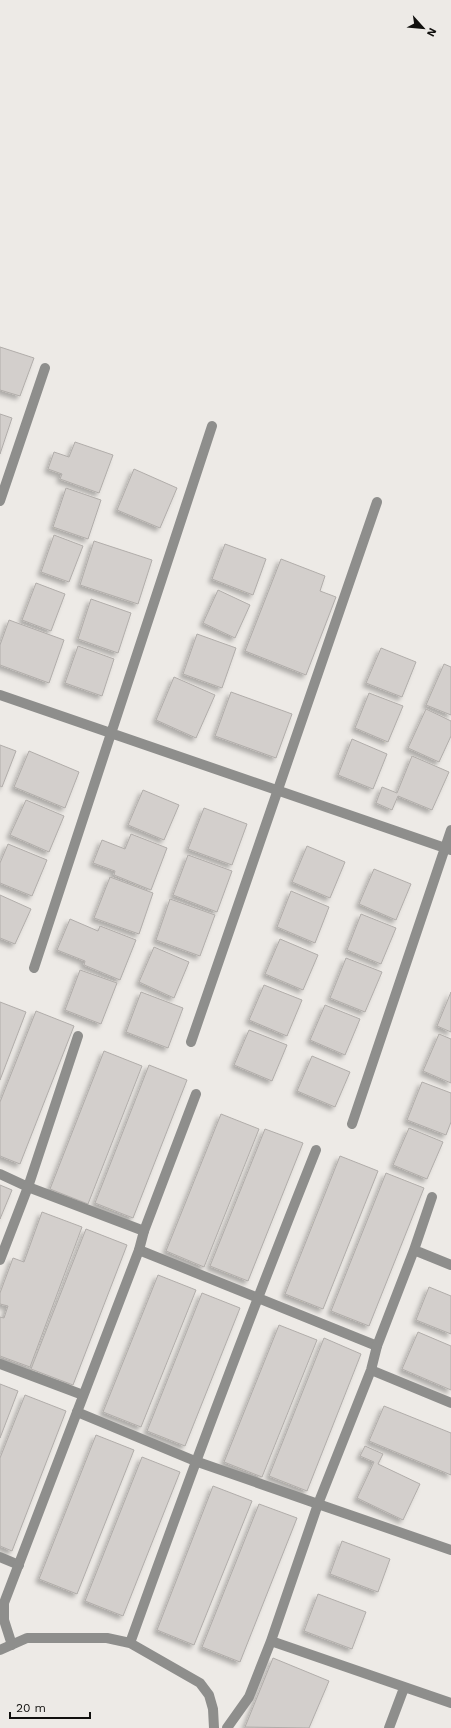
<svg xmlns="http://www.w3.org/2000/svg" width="451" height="1728" viewBox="0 0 451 1728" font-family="'Work Sans',sans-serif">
<defs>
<filter id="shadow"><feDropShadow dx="-3.5" dy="3.5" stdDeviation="2" flood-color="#0004"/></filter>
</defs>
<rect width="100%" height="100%" fill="#edeae6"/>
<path fill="#d3cfcc" stroke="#b1adaa" filter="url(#shadow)" d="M0,347L34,358L20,396L0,390Z
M0,414L12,418L0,454Z
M75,442L113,455L99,493L60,479L62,474L48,469L54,452L69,457Z
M134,469L177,488L160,528L117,510Z
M66,488L101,500L88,539L53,527Z
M54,535L83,546L69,582L41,572Z
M94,541L152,560L138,604L80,585Z
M225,544L266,559L253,595L212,579Z
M281,559L325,576L320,591L336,597L306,675L245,651Z
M36,583L65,594L51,631L22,620Z
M218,590L250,605L235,638L203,623Z
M91,599L131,613L118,653L78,639Z
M9,620L64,640L49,683L0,665V645Z
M197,634L236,648L222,688L183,674Z
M78,646L114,659L102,696L65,683Z
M381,648L416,662L402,697L366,683Z
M444,664L451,667V715L426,705Z
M174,677L215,695L196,738L156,720Z
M231,692L292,714L276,758L215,736Z
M369,693L403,706L388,742L355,728Z
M426,709L451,721V736L439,762L408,748Z
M352,739L387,754L373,789L338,775Z
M0,745L16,751L2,787L0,786Z
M29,751L79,772L65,808L14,787Z
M412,756L449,772L432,810L398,796L392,810L376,803L382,787L397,793Z
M143,790L179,805L164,840L128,825Z
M26,800L64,816L49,852L10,835Z
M204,808L247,824L232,865L188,849Z
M131,834L167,848L151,890L114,875L115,871L93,863L102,840L125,849Z
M8,844L47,860L32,896L0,883V863Z
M307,846L345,862L330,898L292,882Z
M188,855L232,871L217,912L173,895Z
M374,869L411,884L396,920L359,904Z
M110,877L153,893L139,934L94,918Z
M291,891L329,907L315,943L277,927Z
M0,895L31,909L15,944L0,938Z
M170,899L215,915L200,956L156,940Z
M361,914L396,928L381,964L347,950Z
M70,919L98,931L100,926L136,940L120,980L84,965L85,961L57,950Z
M280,939L318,955L303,990L265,974Z
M154,947L189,962L174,998L139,982Z
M346,958L382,972L365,1012L330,998Z
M80,970L117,983L101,1024L65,1010Z
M264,985L302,1000L287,1036L249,1020Z
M141,992L183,1008L168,1048L126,1032Z
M451,992V1032L437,1026Z
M0,1002L26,1012L0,1080Z
M325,1005L360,1019L345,1055L310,1040Z
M36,1011L74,1026L20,1164L0,1156V1102Z
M249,1030L287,1045L272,1081L234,1065Z
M439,1034L451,1039V1083L423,1071Z
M104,1051L142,1066L88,1204L50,1189Z
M312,1056L350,1072L335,1107L297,1091Z
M149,1065L187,1080L133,1218L95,1203Z
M422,1082L451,1093V1122L446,1135L407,1120Z
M221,1114L259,1129L204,1267L166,1251Z
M409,1128L443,1142L427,1179L393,1165Z
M265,1129L303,1143L248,1281L210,1266Z
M340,1156L378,1171L323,1309L285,1294Z
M386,1173L424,1188L369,1326L331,1311Z
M0,1185L12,1190L0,1219Z
M42,1212L82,1227L30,1367L0,1356V1317L4,1318L8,1306L0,1304V1293L13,1258L24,1262Z
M86,1229L127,1245L73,1385L31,1369Z
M158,1275L196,1290L141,1427L103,1412Z
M429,1287L451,1296V1334L416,1320Z
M202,1293L240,1308L185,1446L147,1431Z
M279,1325L317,1340L262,1477L224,1462Z
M418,1332L451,1346V1390L402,1369Z
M324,1338L361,1354L307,1491L269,1476Z
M0,1384L18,1391L0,1438Z
M25,1395L66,1411L12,1551L0,1546V1458Z
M384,1406L451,1433V1475L369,1441Z
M96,1435L134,1450L77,1594L39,1579Z
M365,1446L383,1454L378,1464L420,1484L403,1520L357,1498L374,1462L360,1456Z
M142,1457L180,1472L123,1616L85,1601Z
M213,1486L252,1501L194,1645L157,1630Z
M259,1504L297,1518L240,1662L202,1647Z
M342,1541L390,1559L378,1592L330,1574Z
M318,1594L366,1612L352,1649L304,1631Z
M273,1658L329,1681L309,1728L245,1727Z"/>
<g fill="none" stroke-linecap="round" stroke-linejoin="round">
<path stroke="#8e8e8c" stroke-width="10" d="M0,1174L28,1187L144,1231
M139,1250L377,1346
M0,1364L83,1395
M77,1412L195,1461L318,1504
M0,1557L19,1565"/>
<path stroke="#8e8e8c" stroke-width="10" d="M0,501L45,368
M0,695L451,850
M34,968L212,426
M191,1042L377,502
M352,1124L451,830
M414,1250L451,1265
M0,1260L28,1187L78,1036
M371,1370L451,1403
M318,1504L451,1550
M271,1641L451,1703
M130,1643C189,1478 251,1313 316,1150
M12,1645L4,1620V1603L139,1250L144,1231L196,1094
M0,1650L27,1638H107L130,1643L200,1683L209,1695L213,1709L214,1728
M227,1728L249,1697L271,1641L318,1504L371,1370L377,1346L414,1250L432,1197
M389,1728L404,1688"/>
</g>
<g transform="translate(423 28) rotate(117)" stroke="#edeae6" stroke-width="3" paint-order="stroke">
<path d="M0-3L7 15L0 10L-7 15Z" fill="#11100e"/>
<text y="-6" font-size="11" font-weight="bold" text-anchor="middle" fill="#11100e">N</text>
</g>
<path d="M10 1712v6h80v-6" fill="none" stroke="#11100e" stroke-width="2"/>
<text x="16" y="1712" font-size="12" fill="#11100e" stroke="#edeae6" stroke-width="3" paint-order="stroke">20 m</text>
</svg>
